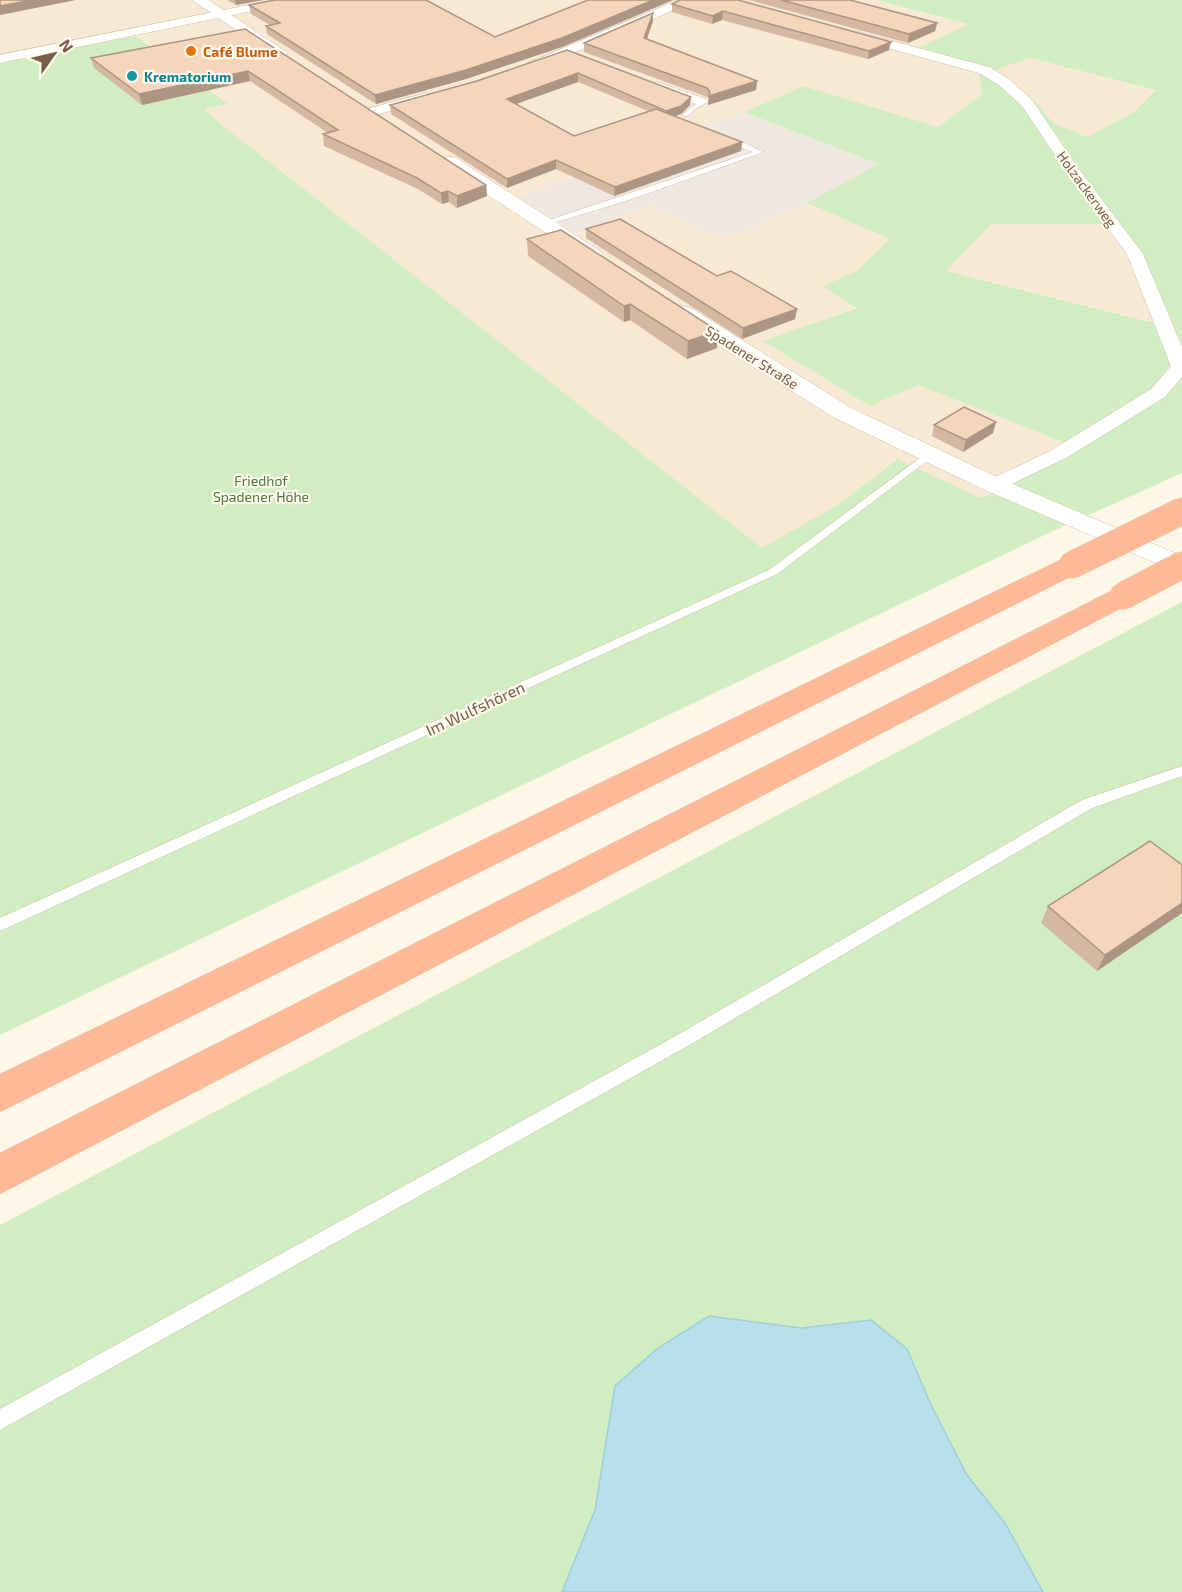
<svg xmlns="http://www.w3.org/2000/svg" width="1182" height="1592" font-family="'Exo 2',sans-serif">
<rect width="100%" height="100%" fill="#fef6e6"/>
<g fill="#f7e9d3">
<polygon points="0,0 876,0 970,24 979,65 982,94 938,127 804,86 744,112 518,199 575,234 650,205 724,239 807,203 890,239 857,271 822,286 858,307 764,341 870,406 918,385 1082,449 981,498 896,459 839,504 762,549 222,125 204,109 228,104 145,41 0,63"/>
<polygon points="1030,58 1156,91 1134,112 1087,137 1053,123 1035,101 994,69"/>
<polygon points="991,224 1105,224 1128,256 1156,323 945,271"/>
</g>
<polygon fill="#eee8e0" points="744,112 880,164 807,203 724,239 650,205 575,234 517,199"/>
<g fill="#d1eec2" fill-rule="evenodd">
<path d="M876,0H1182V473L1051,532L0,1035V63L136,36L228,104L204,109L222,125L762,548L839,504L897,459L981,498L1081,449L918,385L870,406L763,341L857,308L822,286L857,271L890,239L807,203L879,164L744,112L804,86L938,127L982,94L978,65L916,49L969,24ZM1030,58L1155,90V91L1134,112L1087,137L1053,123L1035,101L995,70ZM991,224H1105L1128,256L1155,323L946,271Z"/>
<polygon points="1182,602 1182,1592 1043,1592 1005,1523 967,1475 932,1407 907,1349 871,1320 801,1328 709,1316 658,1348 615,1386 595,1510 562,1592 0,1592 0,1225"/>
</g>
<polygon fill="#b8dfea" stroke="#9dcfdd" stroke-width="1.5" points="709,1316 801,1328 871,1320 907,1349 932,1407 967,1475 1005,1523 1043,1592 562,1592 595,1510 615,1386 658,1348"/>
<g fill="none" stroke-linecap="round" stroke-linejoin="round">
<g stroke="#d1beaa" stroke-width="1">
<g id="lane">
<polygon points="701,100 703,103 687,116 683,116 683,114"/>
<polygon points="729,139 735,139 764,152 629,200 547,225 540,223 753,152 729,143"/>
<polygon points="928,452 933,455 932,457 777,574 0,931 0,918 769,570"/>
<polygon points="1182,766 1182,776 1092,808 686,1047 0,1430 0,1409 674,1037 1082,800"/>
</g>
</g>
<g stroke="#d1beaa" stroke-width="1">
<g id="street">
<polygon points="274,0 297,0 291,3 0,63 0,55"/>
<polygon points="678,0 694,0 615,37 538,66 534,67 528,63"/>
<polygon points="855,31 989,67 1009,79 1032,100 1078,168 1143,254 1182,347 1182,377 1165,397 1066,458 1001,489 994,491 987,489 984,485 987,481 1052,450 1151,389 1171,366 1127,254 1068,174 1022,106 999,85 979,73 851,38 849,35"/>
<polygon points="657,82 706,99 708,102 701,106 652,89 650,86"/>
<polygon points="426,93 433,97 431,100 372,116 365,112 367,109"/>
</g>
</g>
<g stroke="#d7c1aa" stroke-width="1">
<g id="secondary">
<polygon points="192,0 208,0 288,53 280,58 275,56"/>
<polygon points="450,157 456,158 600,251 603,255 600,259 586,259 444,166 441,162 444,158"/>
<polygon points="681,306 689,307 851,408 1003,480 1182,556 1182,574 985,490 835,418 673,317 670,312 673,307"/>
</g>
</g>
<g stroke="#dcd5cf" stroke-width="1">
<g id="highway">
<polygon points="1072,557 1082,559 1086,565 1082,571 0,1112 0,1074 1062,559"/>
<polygon points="1123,587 1133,590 1137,596 1133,602 0,1194 0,1153 1113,590"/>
</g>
</g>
<use href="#lane" fill="#fff" fill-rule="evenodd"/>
<use href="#street" fill="#fff" fill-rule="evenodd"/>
<use href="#secondary" fill="#fff" fill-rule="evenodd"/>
<use href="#highway" fill="#feb997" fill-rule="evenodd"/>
<g stroke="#dcd5cf" stroke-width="28" stroke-linecap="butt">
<g id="highway-bridge">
<polyline points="1072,565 1182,511"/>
<polyline points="1123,596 1182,565"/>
</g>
</g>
<use href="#highway-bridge" stroke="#feb997" stroke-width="27"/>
</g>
<g fill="#d4b8a1" fill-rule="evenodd">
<polygon points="227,0 263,0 236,5"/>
<polygon points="588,0 673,0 562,47 466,79 376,104 267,34 266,26 270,25 251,14 249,5 495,37"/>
<polygon points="680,0 889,50 868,59 722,20 712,24 672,12 672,4"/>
<polygon points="749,0 850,0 937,23 935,31 908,43"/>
<polygon points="653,21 647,39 757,81 756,90 708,105 709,99 707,97 584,52 584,43"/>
<polygon points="245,29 486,185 487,196 457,208 449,202 442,204 418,189 324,146 323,134 328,133 250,81 142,105 94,68 91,58"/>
<path d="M567,50L690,105L681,114L675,116L742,142L741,151L614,196L556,169L507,188L391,114L390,105L477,81ZM578,82L648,111L574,136L516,104Z"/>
<polygon points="586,229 717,276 797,309 795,319 742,339 586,238"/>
<polygon points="527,239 717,348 687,359 630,320 624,322 528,256"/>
<polygon points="996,422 993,433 963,452 932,436 934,425"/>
<polygon points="1182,865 1182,913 1097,971 1041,923 1048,906"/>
</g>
<g fill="#ac9683">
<polygon points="32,0 76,0 0,15 0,6"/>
<polygon points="235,0 263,0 236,5"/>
<polygon points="653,0 673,0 562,47 466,79 376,104 375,95"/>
<polygon points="723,11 722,20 712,24 713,16"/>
<polygon points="653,13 653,21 644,47 644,38"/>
<polygon points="937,23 935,31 908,43 909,34"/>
<polygon points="891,42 889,50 868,59 869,51"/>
<polygon points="248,71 250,81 142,105 139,94"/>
<polygon points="578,73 578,82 507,107 507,99"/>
<polygon points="757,81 756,90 708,105 709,96"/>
<polygon points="691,97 690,105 681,114 666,119 666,111"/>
<polygon points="742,142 741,151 614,196 615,187"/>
<polygon points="556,160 556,169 507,188 507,179"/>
<polygon points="486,185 487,196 457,208 457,196"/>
<polygon points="448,191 449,202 442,204 441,193"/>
<polygon points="630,304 630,320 624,322 624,306"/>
<polygon points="797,309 795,319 742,339 743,328"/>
<polygon points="718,331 717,348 687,359 688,341"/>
<polygon points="996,422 993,433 963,452 966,440"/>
<polygon points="1182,903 1182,913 1097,971 1105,955"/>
</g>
<g fill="#f6d6bb" stroke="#ac9683" stroke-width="1.5">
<polygon points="0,0 32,0 0,6"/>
<polygon points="275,0 426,0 495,37 588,0 653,0 562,38 466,70 375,95 266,26 280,23 249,5"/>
<polygon points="680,0 738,0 891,42 869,51 723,11 713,16 672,4"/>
<polygon points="781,0 850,0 937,23 909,34"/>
<polygon points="653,13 644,38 757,81 709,96 710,92 707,88 584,43"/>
<polygon points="245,29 486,185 457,196 448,191 441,193 417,178 323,134 338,130 248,71 139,94 91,58"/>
<polygon points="567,50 691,97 681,106 666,111 578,73 507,99 574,136 656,109 742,142 615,187 556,160 507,179 390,105 477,81"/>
<polygon points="620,219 717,276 731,271 797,309 743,328 586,229"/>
<polygon points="561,230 718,331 688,341 630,304 624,306 527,239"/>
<polygon points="964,407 996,422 966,440 934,425"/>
<polygon points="1150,841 1182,865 1182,903 1105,955 1048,906"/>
</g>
<circle fill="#e8710a" stroke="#fff9ee" stroke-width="2" cx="191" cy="51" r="6"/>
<circle fill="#0f9aa8" stroke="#fff9ee" stroke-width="2" cx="132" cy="76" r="6"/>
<g text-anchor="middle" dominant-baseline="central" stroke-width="4.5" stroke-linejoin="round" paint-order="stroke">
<g font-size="14" font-weight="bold" fill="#c56008" stroke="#fff9ee" text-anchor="start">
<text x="203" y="51">Café Blume</text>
</g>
<g font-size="14" font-weight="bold" fill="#0d838f" stroke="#fff9ee" text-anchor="start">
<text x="144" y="76">Krematorium</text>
</g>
<g font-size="14" fill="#7a5d48" stroke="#fff9ee">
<text transform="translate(1087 189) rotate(54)">Holzackerweg</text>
<text transform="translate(752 357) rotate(32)">Spadener Straße</text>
</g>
<g font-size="14" fill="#4a7b3c" stroke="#fff9ee">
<text x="261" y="480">Friedhof<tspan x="261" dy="16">Spadener Höhe</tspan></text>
</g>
<g font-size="16" fill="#7a5d48" stroke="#fff9ee">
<text transform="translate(475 708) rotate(-25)">Im Wulfshören</text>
</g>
</g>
<g transform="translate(54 54) rotate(56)" stroke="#fff9ee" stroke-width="4.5" paint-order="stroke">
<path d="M0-4.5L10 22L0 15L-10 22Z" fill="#7a5d48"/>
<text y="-9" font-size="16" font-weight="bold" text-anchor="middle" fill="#7a5d48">N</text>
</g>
</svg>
